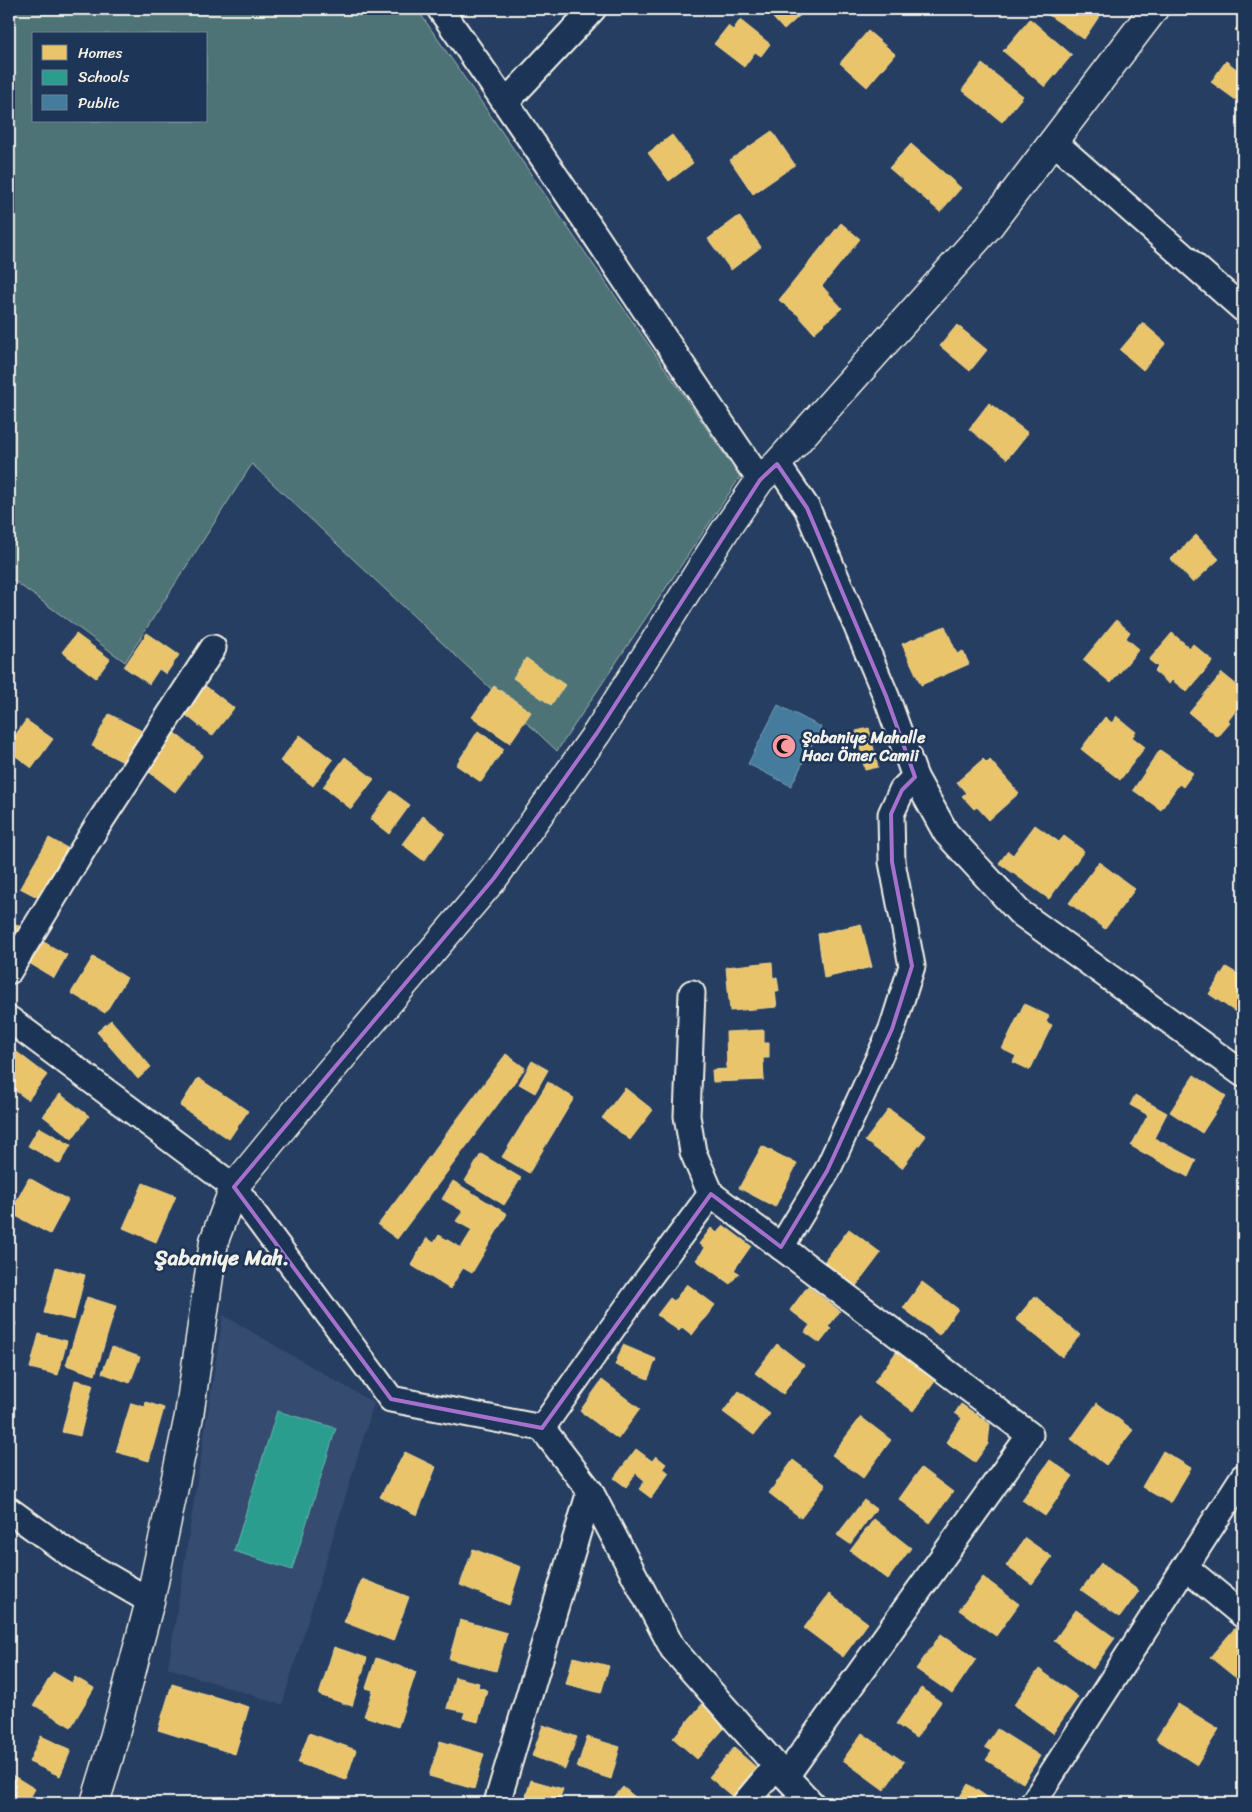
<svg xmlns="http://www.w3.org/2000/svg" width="1252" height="1812" font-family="Sriracha,sans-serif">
<rect width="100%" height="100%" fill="#263e61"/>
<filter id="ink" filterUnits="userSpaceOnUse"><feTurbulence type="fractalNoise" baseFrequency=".02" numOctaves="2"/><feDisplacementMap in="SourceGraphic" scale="10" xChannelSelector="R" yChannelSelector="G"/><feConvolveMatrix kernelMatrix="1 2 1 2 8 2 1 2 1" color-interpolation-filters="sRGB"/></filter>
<g filter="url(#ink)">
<polygon fill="#354c6f" points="223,1315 374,1403 282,1705 168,1668"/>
<path fill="#4d7376" stroke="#a0b2af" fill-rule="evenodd" d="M9,9H417L740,477L557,751L252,464L125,662L9,577ZM34,34H206V121H34Z"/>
<g fill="#e9c46a" stroke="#ecd290">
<polygon points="765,9 807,9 784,30"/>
<polygon points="1046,9 1104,9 1084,39 1044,12"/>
<polygon points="1243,18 1243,35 1235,30"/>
<polygon points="1030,19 1072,55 1045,87 1003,51"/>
<polygon points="740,20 770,44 761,56 755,52 744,67 714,44 728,26 733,30"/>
<polygon points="868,31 895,54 867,87 840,63"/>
<polygon points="1226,61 1243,74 1243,105 1211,82"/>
<polygon points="982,64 1023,96 1002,122 962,90"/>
<polygon points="772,131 795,165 753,194 730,160"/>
<polygon points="672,135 693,163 669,181 648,153"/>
<polygon points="911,144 961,188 940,212 889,168"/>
<polygon points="739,216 761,247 731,270 708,239"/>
<polygon points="841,223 860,239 822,286 842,308 814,333 798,315 779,300"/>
<polygon points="1143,323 1166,343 1143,370 1120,350"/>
<polygon points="957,325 987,350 970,371 940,346"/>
<polygon points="989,403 1028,433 1007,459 969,429"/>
<polygon points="1196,535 1219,559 1193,583 1171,559"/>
<polygon points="1116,620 1130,632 1126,638 1139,649 1111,683 1083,660"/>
<polygon points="945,626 957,654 963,651 969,664 921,685 902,644"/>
<polygon points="147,633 179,655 166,674 159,669 149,684 124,667"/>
<polygon points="1172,633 1190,648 1193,644 1213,661 1187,692 1172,680 1169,684 1154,671 1158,667 1149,660"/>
<polygon points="76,634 110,659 96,678 62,652"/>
<polygon points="526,658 565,685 551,705 513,678"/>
<polygon points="1222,673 1243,690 1243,701 1228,721 1230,723 1218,737 1189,713"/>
<polygon points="203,684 234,708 212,736 182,712"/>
<polygon points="494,686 531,712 510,743 472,717"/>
<polygon points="109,714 148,734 131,766 92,746"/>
<polygon points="1116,716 1136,732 1132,737 1145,747 1120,780 1081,749 1105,717 1112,723"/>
<polygon points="26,720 53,739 32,768 9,751 9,744"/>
<polygon points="168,728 203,755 175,792 140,765"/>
<polygon points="869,728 878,767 865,770 856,731"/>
<polygon points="478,731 504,749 481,782 456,765"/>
<polygon points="300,735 333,760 313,786 280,761"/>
<polygon points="1160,750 1193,773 1183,787 1179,784 1161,810 1133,790"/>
<polygon points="345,757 374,779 351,809 323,787"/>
<polygon points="983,759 987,763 990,760 1019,793 989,820 977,807 974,809 962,796 966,793 957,782"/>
<polygon points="391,791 410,805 389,834 370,819"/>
<polygon points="423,816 445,833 424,861 402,844"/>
<polygon points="1035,825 1059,842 1064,836 1084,851 1049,899 999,863 1008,851 1013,855"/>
<polygon points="49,838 69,849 41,899 20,888"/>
<polygon points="1099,862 1135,889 1105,929 1069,903"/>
<polygon points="9,921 19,926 9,945"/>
<polygon points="861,924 872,967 824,978 818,934"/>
<polygon points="42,941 67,955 54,978 29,963"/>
<polygon points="93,957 127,978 105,1013 71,993"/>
<polygon points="772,962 773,978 777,977 779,991 775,991 777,1007 730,1011 726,967"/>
<polygon points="1226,967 1238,974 1240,971 1243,974 1243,1017 1209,994"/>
<polygon points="1024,1004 1049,1016 1046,1022 1052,1025 1030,1070 1013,1062 1016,1056 1002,1049"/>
<polygon points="111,1020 151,1067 138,1079 97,1032"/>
<polygon points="764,1030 764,1043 769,1043 769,1058 763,1058 764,1080 713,1082 712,1070 727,1069 726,1032"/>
<polygon points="9,1046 47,1075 28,1100 9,1086"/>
<polygon points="506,1054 525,1068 397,1239 378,1225"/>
<polygon points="532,1061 548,1070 535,1093 519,1084"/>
<polygon points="1194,1075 1226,1096 1202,1133 1170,1112"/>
<polygon points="198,1078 248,1111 229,1139 180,1106"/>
<polygon points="548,1082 574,1098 529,1173 502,1157"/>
<polygon points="625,1088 653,1110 630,1140 602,1118"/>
<polygon points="60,1094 89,1116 72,1139 43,1116"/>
<polygon points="1135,1095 1167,1113 1154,1138 1196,1160 1188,1177 1131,1146 1148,1115 1130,1105"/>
<polygon points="889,1109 926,1136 902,1168 865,1141"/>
<polygon points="39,1127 71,1145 60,1164 28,1146"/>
<polygon points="762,1146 797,1164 775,1207 739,1188"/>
<polygon points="481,1154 521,1178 504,1205 465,1181"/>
<polygon points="29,1178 68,1200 50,1234 10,1213"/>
<polygon points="453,1181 507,1214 472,1273 463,1268 450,1289 411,1265 427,1238 434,1243 439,1235 461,1248 472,1230 456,1221 463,1211 442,1199"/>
<polygon points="143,1183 176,1196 156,1242 123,1228"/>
<polygon points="723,1225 751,1246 734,1270 739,1273 730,1284 696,1260 705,1248 699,1244 711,1228 717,1233"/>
<polygon points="849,1229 881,1253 856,1286 824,1262"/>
<polygon points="56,1267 85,1275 74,1320 44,1313"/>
<polygon points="922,1282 958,1309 939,1335 903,1308"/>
<polygon points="687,1284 715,1305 692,1335 682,1327 679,1331 657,1315 670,1298 674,1301"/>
<polygon points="808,1286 840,1311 828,1327 831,1329 820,1343 805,1332 810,1325 790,1310"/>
<polygon points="1035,1296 1080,1335 1062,1357 1016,1319"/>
<polygon points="87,1297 116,1306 95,1375 66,1365"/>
<polygon points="9,1320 16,1323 9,1345"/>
<polygon points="39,1334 67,1341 58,1375 30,1368"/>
<polygon points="777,1344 804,1365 783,1394 755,1373"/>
<polygon points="623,1345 656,1359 648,1379 615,1365"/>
<polygon points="112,1347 140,1357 130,1383 102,1373"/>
<polygon points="897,1351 936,1380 913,1411 874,1382"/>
<polygon points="75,1380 93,1384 80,1436 62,1432"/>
<polygon points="602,1380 640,1409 618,1439 580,1411"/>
<polygon points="739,1391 770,1414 754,1435 723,1412"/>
<polygon points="146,1402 164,1408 149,1461 116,1452 131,1403 145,1407"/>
<polygon points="1097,1403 1133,1430 1106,1465 1071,1439"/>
<polygon points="961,1404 990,1424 988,1444 975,1462 946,1442 962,1418 955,1413"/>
<polygon points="861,1417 891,1440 863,1478 832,1455"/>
<polygon points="636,1449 652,1461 656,1456 666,1464 663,1468 669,1473 651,1498 639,1489 645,1481 636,1473 626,1487 614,1478"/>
<polygon points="1163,1451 1191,1468 1170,1503 1142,1487"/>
<polygon points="405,1452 436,1467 417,1515 380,1497"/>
<polygon points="793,1460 826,1485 801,1518 769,1493"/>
<polygon points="1050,1460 1073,1476 1045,1516 1022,1500"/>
<polygon points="921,1468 953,1492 930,1523 899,1499"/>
<polygon points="864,1500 876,1509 850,1544 837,1535"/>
<polygon points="874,1519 911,1548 888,1579 850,1551"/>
<polygon points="1025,1538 1052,1557 1032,1584 1006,1566"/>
<polygon points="473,1549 521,1567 509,1605 460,1585"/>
<polygon points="1101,1563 1139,1591 1120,1617 1081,1590"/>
<polygon points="983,1577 1019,1604 996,1636 959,1610"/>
<polygon points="362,1579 409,1597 393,1641 344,1622"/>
<polygon points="829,1594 868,1623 843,1657 804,1628"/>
<polygon points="1076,1610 1115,1638 1093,1669 1054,1641"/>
<polygon points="460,1620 507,1633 496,1671 449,1659"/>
<polygon points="1235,1628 1243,1635 1243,1670 1236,1678 1210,1657"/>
<polygon points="941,1634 976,1659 952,1694 916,1669"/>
<polygon points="334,1647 367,1658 352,1706 319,1695"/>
<polygon points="573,1657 609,1666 601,1693 566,1684"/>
<polygon points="376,1658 416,1672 398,1727 364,1716 373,1690 366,1688"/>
<polygon points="1039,1669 1078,1697 1053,1733 1014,1705"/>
<polygon points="53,1672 72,1683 75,1677 94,1688 71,1727 34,1705"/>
<polygon points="455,1677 479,1683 478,1687 487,1690 478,1722 463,1718 465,1712 447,1708"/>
<polygon points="172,1684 249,1707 235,1754 158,1730"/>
<polygon points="921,1688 941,1702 916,1738 896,1724"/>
<polygon points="704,1702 729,1723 697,1759 673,1738"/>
<polygon points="1178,1704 1219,1729 1197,1765 1156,1739"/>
<polygon points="543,1725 577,1737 565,1769 532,1756"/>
<polygon points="997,1729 1040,1756 1023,1783 986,1760 992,1751 985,1747"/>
<polygon points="309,1733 356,1750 346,1780 298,1763"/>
<polygon points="862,1733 904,1762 884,1790 843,1760"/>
<polygon points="41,1736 71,1750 60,1776 29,1762"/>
<polygon points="587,1737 620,1747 611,1779 577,1768"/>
<polygon points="440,1741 484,1754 474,1789 429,1776"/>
<polygon points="734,1748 758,1769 734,1798 709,1777"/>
<polygon points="9,1773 35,1789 27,1803 9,1803"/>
<polygon points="531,1780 563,1789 558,1803 524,1803"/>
<polygon points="968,1784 996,1803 956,1803"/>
<polygon points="623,1787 642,1803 609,1803"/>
<polygon points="767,1791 780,1803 757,1803"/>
</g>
<polygon fill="#2a9d8f" stroke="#67b6aa" points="277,1411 336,1428 292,1570 234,1551"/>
<polygon fill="#457b9d" stroke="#7a9eb4" points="778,705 821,727 791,786 748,764"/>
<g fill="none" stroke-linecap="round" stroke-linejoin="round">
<g stroke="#f4f1e8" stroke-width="29">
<g id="street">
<path d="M440,9C550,163 652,323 760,480"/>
<polyline points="506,102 593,9"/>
<polyline points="1053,141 1243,309"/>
<polyline points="777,464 807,508 886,696 915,777 946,833 1019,912 1243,1074"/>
<polyline points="9,971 96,828 213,648"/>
<polyline points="692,993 687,1116 693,1152 711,1194 1030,1435 786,1776"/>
<polyline points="9,1019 234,1187 391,1399 542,1428 590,1491 673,1649 776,1766 811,1803"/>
<polyline points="781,1247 827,1171 892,1029 912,966 892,862 891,814 902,790 915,777"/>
<polyline points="542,1428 638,1292 711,1194"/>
<polyline points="9,1510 71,1555 150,1601"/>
<polyline points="1186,1568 1243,1615"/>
<polyline points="497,1803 590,1491"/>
<polyline points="745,1803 776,1766"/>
<polyline points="1033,1803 1243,1477"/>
</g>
</g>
<g stroke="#f4f1e8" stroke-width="31">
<polyline id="secondary" points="95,1803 109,1757 150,1601 189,1416 214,1241 234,1187 298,1109 494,878 597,733 724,532 760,480 777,464 989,226 1154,9"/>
</g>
<use href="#street" stroke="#1d3557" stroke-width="25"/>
<use href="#secondary" stroke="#1d3557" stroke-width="28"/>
</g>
</g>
<path fill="none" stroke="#a571cd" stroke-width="4" stroke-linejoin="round" d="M777,464L807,508L886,696L915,777L902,790L891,814L892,862L912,966L892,1029L827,1171L781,1247L711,1194L542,1428L391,1399L234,1187L494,878L597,733L760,480Z"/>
<defs>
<g id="mosque-disc" transform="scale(1.25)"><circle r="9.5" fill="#ff9aa2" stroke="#1d3557"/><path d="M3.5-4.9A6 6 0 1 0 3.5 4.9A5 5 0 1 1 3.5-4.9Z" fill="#111"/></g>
</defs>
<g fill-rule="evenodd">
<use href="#mosque-disc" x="784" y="746"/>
</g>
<g text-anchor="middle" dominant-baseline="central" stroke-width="5" stroke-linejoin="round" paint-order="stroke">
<g font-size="16" font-weight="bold" fill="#f4f1e8" stroke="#1d3557" text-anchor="start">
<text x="802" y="737">Şabaniye Mahalle<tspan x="802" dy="18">Hacı Ömer Camii</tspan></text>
</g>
<g font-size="21" font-weight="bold" fill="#f4f1e8" stroke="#1d3557">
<text x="222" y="1258">Şabaniye Mah.</text>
</g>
</g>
<rect width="1252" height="1812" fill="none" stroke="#1d3557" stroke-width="30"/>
<rect x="15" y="15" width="1222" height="1782" fill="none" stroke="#f4f1e8" stroke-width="2" filter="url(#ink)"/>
<rect x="32" y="32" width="175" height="90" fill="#1d3557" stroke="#738091"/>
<rect x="42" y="45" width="25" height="15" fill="#e9c46a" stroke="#738091"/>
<text x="78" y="58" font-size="15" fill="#f4f1e8">Homes</text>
<rect x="42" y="70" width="25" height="15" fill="#2a9d8f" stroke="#738091"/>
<text x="78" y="82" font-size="15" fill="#f4f1e8">Schools</text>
<rect x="42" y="95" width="25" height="15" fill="#457b9d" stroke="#738091"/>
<text x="78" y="108" font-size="15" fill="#f4f1e8">Public</text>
</svg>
